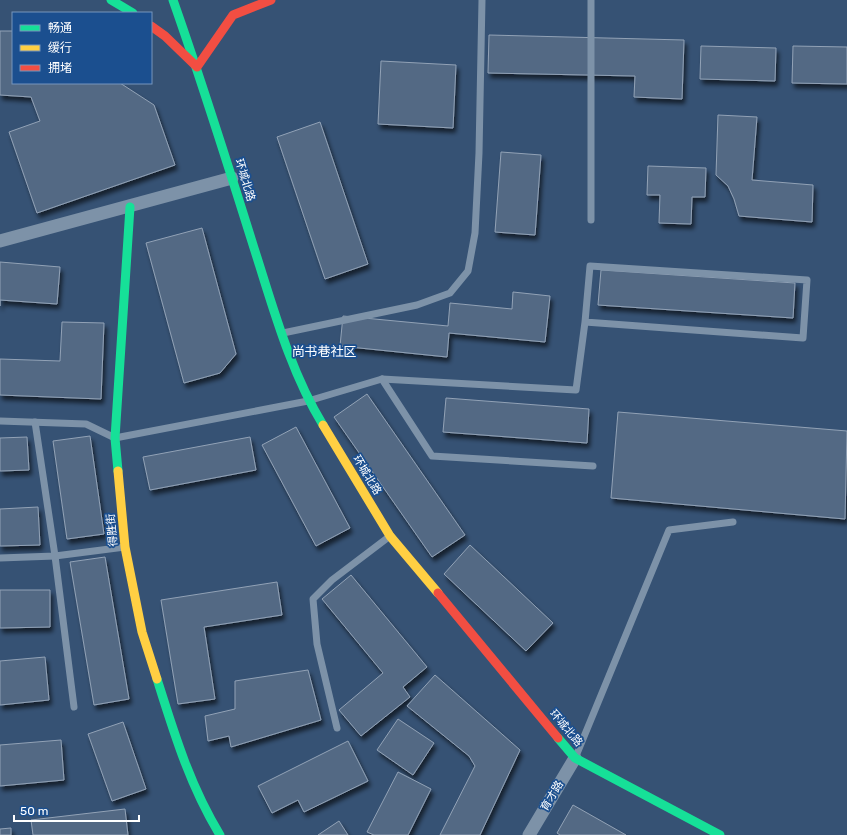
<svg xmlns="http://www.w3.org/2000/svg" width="847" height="835" font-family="Rubik,'Noto Sans SC',sans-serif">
<defs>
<filter id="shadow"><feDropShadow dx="2.5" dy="4.5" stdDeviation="2" flood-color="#0009"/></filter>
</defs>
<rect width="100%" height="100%" fill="#365274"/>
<g fill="#526984" stroke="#92a2b6" filter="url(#shadow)">
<polygon points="0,31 13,31 13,83 120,83 154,105 175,165 37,213 9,132 40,121 31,97 0,95"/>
<polygon points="489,35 684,40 682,99 634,97 635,76 488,73"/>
<polygon points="701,46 776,48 775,81 700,79"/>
<polygon points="793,46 847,47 847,84 792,83"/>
<polygon points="381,61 456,65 453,128 378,124"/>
<polygon points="718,115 757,117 752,180 813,185 812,222 739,216 734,199 728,186 716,175"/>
<polygon points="320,122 368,264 325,279 277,137"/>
<polygon points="501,152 541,155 535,235 495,232"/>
<polygon points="648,166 706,168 705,197 692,197 691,224 659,223 660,195 647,195"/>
<polygon points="202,228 236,354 220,373 184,383 146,243"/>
<polygon points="0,262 60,267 57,304 0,300 0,306"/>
<polygon points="601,270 795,283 793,318 598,305"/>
<polygon points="513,292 550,296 545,342 449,333 447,357 340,346 343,316 448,326 450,303 512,309"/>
<polygon points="62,322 104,323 101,399 0,395 0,359 60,361"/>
<polygon points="367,394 465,535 432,557 334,417"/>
<polygon points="446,398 589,409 587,443 443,432"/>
<polygon points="618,412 847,431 845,519 611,498"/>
<polygon points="296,427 350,528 316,546 262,445"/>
<polygon points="90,436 104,534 67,539 53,441"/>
<polygon points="27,437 29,470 0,471 0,438"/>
<polygon points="250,437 256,470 150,490 143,457"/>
<polygon points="38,507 40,545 0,546 0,509"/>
<polygon points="470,545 553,623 526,651 444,574"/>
<polygon points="105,557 129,699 94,705 70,562"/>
<polygon points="351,575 427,667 403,687 410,697 361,736 339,710 383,673 322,599"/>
<polygon points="277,582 282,615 204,627 215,699 178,704 161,600"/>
<polygon points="0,590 50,590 50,627 0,628"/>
<polygon points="45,657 49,700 0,705 0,661"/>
<polygon points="308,670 321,720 231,747 229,736 208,741 205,716 235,709 235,681"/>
<polygon points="435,675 520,750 480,835 440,835 475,766 469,756 407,706"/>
<polygon points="398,719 434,743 413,775 377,750"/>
<polygon points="123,722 146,789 112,801 88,734"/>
<polygon points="61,740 64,780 0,786 0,745"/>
<polygon points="348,741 368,781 304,812 298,800 272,813 258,786"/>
<polygon points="398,772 431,789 408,835 374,835 367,832"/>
<polygon points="573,805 626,835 560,835 557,833"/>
<polygon points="125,809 128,835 33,835 31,820"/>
<polygon points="339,821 348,835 318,835"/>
<polygon points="11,828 11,835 0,835 0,829"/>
</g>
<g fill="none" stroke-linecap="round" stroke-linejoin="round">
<g stroke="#7d92a8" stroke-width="7">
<polyline points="591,0 591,220"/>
<polyline points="283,333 417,305 450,293 468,271 475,233 479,153 482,0"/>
<polyline points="382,379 432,456 593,466"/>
<polyline points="0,421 86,424 115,438 308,401 382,379 576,390 585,322 803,338 807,280 590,266 585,322"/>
<polyline points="35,422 55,556 74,707"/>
<polyline points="0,558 55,556 125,547"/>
<polyline points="337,728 317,644 313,599 332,580 390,536"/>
<polyline points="576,756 669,530 733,522"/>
</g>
<g stroke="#7d92a8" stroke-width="13">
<polyline points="0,241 232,178"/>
<polyline points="529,835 575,758"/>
</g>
<g stroke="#16e098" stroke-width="9">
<polyline points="111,0 133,13"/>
<path d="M173,0C202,82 228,165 254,248C273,307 290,371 323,425"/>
<polyline points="118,471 115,438 130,207"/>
<path d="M157,679C174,733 190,786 220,835"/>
<polyline points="558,738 575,758 720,835"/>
</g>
<g stroke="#ffcf43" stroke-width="9">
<polyline points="323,425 390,536 438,593"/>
<polyline points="118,471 125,547 142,632 157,679"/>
</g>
<g stroke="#f24e42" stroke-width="9">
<polyline points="151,26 165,36 197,67 233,15 271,0"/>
<polyline points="438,593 558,738"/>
</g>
</g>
<g text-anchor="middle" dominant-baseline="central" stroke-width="3.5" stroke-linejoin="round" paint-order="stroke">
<g font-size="11" fill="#fff" stroke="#1b4f8f">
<text transform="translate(245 180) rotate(73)">环城北路</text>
<text transform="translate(367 475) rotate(59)">环城北路</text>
<text transform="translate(112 530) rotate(-95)">得胜街</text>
<text transform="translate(566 728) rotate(50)">环城北路</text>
<text transform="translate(552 796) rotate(-59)">育才路</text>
</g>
<g font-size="13" fill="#fff" stroke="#1b4f8f">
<text x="324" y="351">尚书巷社区</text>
</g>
</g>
<rect x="12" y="12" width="140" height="72" fill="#1b4f8f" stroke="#7695bc"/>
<rect x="20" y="25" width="20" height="6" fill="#16e098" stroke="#7695bc"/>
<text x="48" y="32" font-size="12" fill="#ffffff">畅通</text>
<rect x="20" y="45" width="20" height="6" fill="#ffcf43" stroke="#7695bc"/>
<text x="48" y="52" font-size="12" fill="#ffffff">缓行</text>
<rect x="20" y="65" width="20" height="6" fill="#f24e42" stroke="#7695bc"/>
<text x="48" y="72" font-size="12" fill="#ffffff">拥堵</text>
<path d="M14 815v6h125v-6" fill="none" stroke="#ffffff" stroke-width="2"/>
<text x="20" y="815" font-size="12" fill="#ffffff" stroke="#1b4f8f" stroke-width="3" paint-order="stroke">50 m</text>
</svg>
